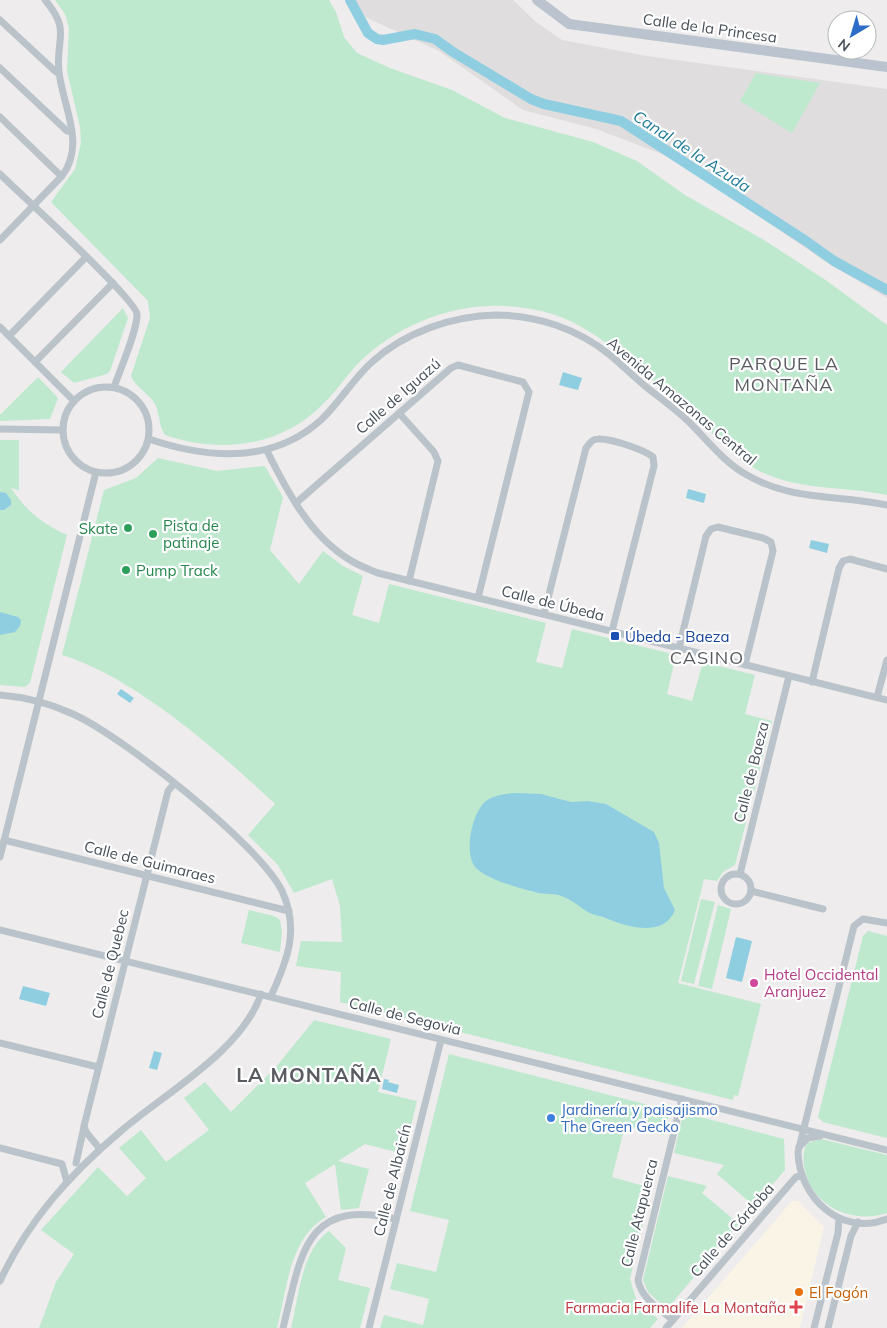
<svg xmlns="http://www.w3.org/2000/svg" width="887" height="1328" font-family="Mulish,sans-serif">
<rect width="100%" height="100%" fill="#eeecec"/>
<polygon fill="#f9f4e5" points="792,1201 798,1201 824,1227 800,1328 682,1328"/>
<polygon fill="#dfdddd" points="354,0 513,0 536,22 562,40 647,56 887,89 887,298 826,262 675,159 596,129 523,110 439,51 363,16"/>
<g fill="#bee9cf">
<path d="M55,0H329L336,12L344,37L357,53L390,68L452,90L505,118L593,142L637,161L685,195L764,240L827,281L887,325V495C841,485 796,492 754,468C728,454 713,432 692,413C678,399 662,389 647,376C600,337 570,309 505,306C454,304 406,322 367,355C350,369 339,389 323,404C281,447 220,454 165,435C159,428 160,413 155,404C149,393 135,387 131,376L150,318L148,301L51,202L75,169L81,143L80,127L67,71L69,28L65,14Z"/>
<polygon points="756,73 820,83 792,133 740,101"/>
<polygon points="123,308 128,318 110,371 107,374 74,383 61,372"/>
<polygon points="38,377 58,398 50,419 0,421 0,415"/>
<path d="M0,440H19V490L11,488C25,510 44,525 67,535L30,683L25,687L0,685Z"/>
<path d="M158,458L217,471L264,466L266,468L283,497L270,550L299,584L323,551L343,566L363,576L352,615L379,623L389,584L546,623L536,662L562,668L572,629L676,655L667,694L692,701L703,662L755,675L745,714L772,721L735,865L723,872L717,881L704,879L678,983L761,1004L738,1096L734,1095L733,1100L340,1002L341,972L296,966L301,941L342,942L340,906L332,879L294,893L278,865L248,835L275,804C221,753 133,676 62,655L104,490L136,478Z"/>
<polygon points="701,899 715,902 694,984 681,981"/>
<polygon points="718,905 731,909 712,989 698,986"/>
<polygon points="249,910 274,916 280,920 282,932 280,952 241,943"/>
<polygon points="868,931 887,936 887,1138 823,1122 818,1117 863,936"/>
<path d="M314,1020L391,1039L378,1092L417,1101L404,1154L365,1144L338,1161L369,1169L359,1208L341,1210L335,1164L305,1183L326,1217C289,1238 287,1290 277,1328H39L56,1282L74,1254L41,1230L98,1167L127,1196L146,1178L119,1148L141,1130L166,1162L209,1130L184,1098L205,1082L231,1112L276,1067Z"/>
<polygon points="449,1054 668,1110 669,1115 664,1135 625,1126 612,1177 651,1188 630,1279 636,1299 658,1319 650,1328 380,1328 384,1315 423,1325 429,1299 390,1289 397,1263 436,1272 449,1220 410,1211"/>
<polygon points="689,1114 784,1139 785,1170 754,1206 717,1174 724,1165 674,1153 682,1118"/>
<path d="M821,1139L887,1155V1213C851,1225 809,1205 804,1165C803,1157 803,1149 808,1143Z"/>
<polygon points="668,1176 707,1186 702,1193 739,1224 667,1309 648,1292 643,1280"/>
<path d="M329,1231L346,1248L338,1280L370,1288L360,1328H291C299,1296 301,1251 329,1231Z"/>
</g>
<g fill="#8fcee1">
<polygon points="563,372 582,378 578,390 559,385"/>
<polygon points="688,489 706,494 704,503 686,498"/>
<polygon points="0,492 6,493 11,500 11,505 4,510 0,510"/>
<polygon points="811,540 829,544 827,553 809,548"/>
<polygon points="0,612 18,617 21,620 20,626 15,632 0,635"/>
<polygon points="121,689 134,698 130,703 117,694"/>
<path d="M515,793L541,794L571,802L588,801L606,804L654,832L659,843L664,888L675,910C664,938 628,927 608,919C603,916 596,916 590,913C580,908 572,899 561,896C555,893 546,895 539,893C522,889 488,880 476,868C463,854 472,812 486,801C494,795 504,794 515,793Z"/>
<polygon points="736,937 752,941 742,982 726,978"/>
<polygon points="23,986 50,993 46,1006 19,999"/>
<polygon points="154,1051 162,1053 157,1070 149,1068"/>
<polygon points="384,1079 389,1080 388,1082 399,1085 397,1093 382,1089"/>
</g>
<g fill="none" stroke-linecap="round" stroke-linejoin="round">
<polyline stroke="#8fcee1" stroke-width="10" points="350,0 368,33 377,39 383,40 415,34 435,39 453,52 531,99 544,104 621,121 806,241 834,261 887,290"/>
<g stroke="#bbc3ca" stroke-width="7">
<polyline points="0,20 56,72"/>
<polyline points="0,68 67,131"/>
<polyline points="0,117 58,173"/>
<path d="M0,174C19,193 135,298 137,314C138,329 120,370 114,387"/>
<path d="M0,240L62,176C86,144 63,107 59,72C55,38 72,32 45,0"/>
<polyline points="0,327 74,401"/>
<polyline points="9,336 86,257"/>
<polyline points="35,362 113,283"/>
<circle cx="106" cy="430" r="43"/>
<polyline points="399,413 434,452 438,461 409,581"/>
<polyline points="0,429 62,430"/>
<path d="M149,439C208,459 272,464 321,420C340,402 353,379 372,362C405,332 452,316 496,315C537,315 578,329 610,355C622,365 633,376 645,386C660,398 677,410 691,424C709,442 725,463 747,475C794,502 837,494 887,505"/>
<path d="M267,451C287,491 310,536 350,560C359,566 369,569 378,573L887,700"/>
<polyline points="296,503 451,368 458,365 523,382 529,392 478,598"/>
<path d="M544,614L586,448C590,443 592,439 598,439C610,438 645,450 653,457L654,466L612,631"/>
<polyline points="679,648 706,536 711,529 718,527 763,538 771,542 773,551 745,665"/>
<polyline points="812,682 839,568 843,561 850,559 887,569"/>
<path d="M0,695C26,697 49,703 73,714C122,736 260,845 282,891C300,930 287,961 271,996"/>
<polyline points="877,697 887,660"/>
<polyline points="4,840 289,911"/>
<polyline points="0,857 96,472"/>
<circle cx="736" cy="889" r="15"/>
<polyline points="740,874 789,676"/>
<polyline points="751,891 823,909"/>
<path d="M887,923L863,919L854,926L798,1152C799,1197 840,1237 887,1219"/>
<polyline points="0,930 887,1150"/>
<polyline points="0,1043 98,1067"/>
<polyline points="799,1147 808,1138 820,1136"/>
<polyline points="0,1148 62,1164 67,1182"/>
<polyline points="100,1149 86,1132 84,1126 168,791 174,784"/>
<polyline points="76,1163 84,1127"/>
<path d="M0,1281C28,1221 70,1174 121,1131C165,1093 242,1051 261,994"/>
<path d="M673,1320C659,1309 641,1298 638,1280L682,1099"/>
<path d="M283,1328C301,1257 303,1197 396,1219"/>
<polyline points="369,1328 441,1040"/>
<polyline points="666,1328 789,1185 796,1177 801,1176"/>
<polyline points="814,1328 838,1233 839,1218"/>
<polyline points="828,1328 851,1236 858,1222"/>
</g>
<polyline stroke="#bbc4ce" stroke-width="10" points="537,0 569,24 887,67"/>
</g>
<g fill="#2e9e5b" stroke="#fff" stroke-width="2">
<circle cx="128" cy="528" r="5"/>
<circle cx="153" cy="534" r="5"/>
<circle cx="126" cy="570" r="5"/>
</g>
<rect fill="#1a4fb4" stroke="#fff" stroke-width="2" x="610" y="631" width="10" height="10" rx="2.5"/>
<circle fill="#d1479c" stroke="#fff" stroke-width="2" cx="754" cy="983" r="5"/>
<circle fill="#3f7fe0" stroke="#fff" stroke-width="2" cx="551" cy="1118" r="5"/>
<circle fill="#e8710a" stroke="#fff" stroke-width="2" cx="799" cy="1292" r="5"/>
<path fill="#e0444e" stroke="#fff" stroke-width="2" d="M793.5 1299.5h5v5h5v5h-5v5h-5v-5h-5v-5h5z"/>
<g text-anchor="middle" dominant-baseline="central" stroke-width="4.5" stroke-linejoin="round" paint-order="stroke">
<g font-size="15" fill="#464f57" stroke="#fff">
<text transform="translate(710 28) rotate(8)">Calle de la Princesa</text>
<text transform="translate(398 396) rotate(-41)">Calle de Iguazú</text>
<text transform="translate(682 401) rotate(40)">Avenida Amazonas Central</text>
<text transform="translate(553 603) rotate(14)">Calle de Úbeda</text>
<text transform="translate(751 772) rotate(-76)">Calle de Baeza</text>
<text transform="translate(150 862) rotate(14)">Calle de Guimaraes</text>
<text transform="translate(110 964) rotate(-76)">Calle de Quebec</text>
<text transform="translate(405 1016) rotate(14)">Calle de Segovia</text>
<text transform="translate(392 1180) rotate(-76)">Calle de Albaicín</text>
<text transform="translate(639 1213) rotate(-76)">Calle Atapuerca</text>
<text transform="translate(732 1230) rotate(-49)">Calle de Córdoba</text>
</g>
<g font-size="15" fill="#27864d" stroke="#fff" text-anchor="start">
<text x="163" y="525">Pista de<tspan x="163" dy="17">patinaje</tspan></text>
<text x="118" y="528" text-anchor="end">Skate</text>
<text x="136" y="570">Pump Track</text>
</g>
<g font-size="15" fill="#164399" stroke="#fff" text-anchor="start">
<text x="625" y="636">Úbeda - Baeza</text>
</g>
<g font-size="15" fill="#b23c85" stroke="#fff" text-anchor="start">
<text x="764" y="974">Hotel Occidental<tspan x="764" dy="17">Aranjuez</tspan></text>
</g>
<g font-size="15" fill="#366cbe" stroke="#fff" text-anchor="start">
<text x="561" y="1109">Jardinería y paisajismo<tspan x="561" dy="17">The Green Gecko</tspan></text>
</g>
<g font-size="15" fill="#c56008" stroke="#fff" text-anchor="start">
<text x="809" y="1292">El Fogón</text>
</g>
<g font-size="15" fill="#be3a42" stroke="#fff" text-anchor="end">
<text x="786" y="1307">Farmacia Farmalife La Montaña</text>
</g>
<g font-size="16" font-style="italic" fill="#1b7995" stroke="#fff">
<text transform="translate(692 151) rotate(33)">Canal de la Azuda</text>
</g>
<g font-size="18" letter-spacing="1" fill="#595c60" stroke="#fff">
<text x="784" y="363">PARQUE LA<tspan x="784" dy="21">MONTAÑA</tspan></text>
<text x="707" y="657">CASINO</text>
</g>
<g font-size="20" font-weight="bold" letter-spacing="1" fill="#595c60" stroke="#fff">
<text x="309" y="1074">LA MONTAÑA</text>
</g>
</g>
<g transform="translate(852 35) rotate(218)"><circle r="24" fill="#ffffff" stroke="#b5b9bc"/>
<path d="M0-4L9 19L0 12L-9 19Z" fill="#2b6dc9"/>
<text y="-8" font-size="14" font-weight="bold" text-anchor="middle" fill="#464f57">N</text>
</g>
</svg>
